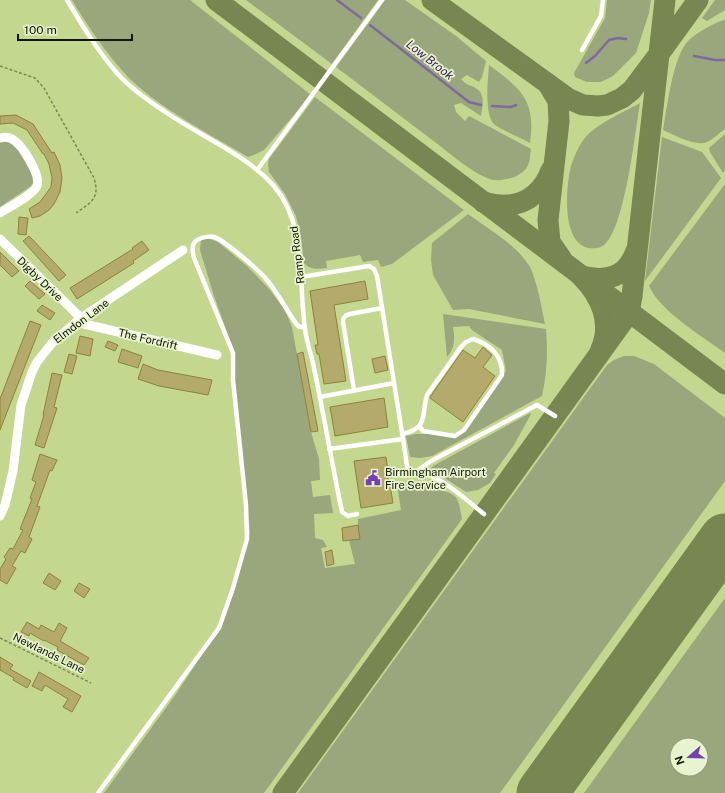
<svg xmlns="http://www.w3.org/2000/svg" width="725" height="793" font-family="'Public Sans',sans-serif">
<rect width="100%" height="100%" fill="#c3d78e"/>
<g fill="#9aa67c" fill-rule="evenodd">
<path d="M72,0H190L311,95L264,150L254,155L248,157C211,135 161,109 130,79C107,55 89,28 72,0Z"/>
<polygon points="246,0 378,0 332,64"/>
<path d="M385,0H405L456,36L486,61L482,77L479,82L467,75L461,79C468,87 471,84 477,89C486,95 482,108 481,116L461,103L454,105L456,112L465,121L469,116L531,149C530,155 530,162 527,167C521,177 505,181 494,180C476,177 446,150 431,139C399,115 368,91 336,67Z"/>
<polygon points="607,0 651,0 649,13 636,53 613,76 601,82 587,82 575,77 574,73 605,18"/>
<polygon points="715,0 725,0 725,10 707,21 702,18"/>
<path d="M723,20H725V129C719,133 714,139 707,142C696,147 674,135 663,130C667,108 673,55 689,40C698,32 712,24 723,20Z"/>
<path d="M489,65C521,89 536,100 530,143C521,138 501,130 494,124C484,114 488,79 489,65Z"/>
<path d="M315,97L464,210L392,264L381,267L378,260L363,262L360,255L326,261L327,268C318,269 310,270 304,263L301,237L296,216L285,194L269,172L268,165L269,159Z"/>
<path d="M640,103C635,133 625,224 606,243C602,248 595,249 589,248C561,243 566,186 571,166C574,157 578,147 584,139C596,124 622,113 640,103Z"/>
<polygon points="725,134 725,170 723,173 710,152 709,148"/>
<polygon points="662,137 702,152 721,178 645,281"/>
<polygon points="1,142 10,142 17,148 33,176 34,181 31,186 0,207 0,143"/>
<path d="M725,184V353C702,336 661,312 649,286Z"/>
<path d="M468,214C487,228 515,244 528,264C536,275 542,309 545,324L469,309L453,310L433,275L431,260L432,243Z"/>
<polygon points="207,238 218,242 247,266 270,290 285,310 292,327 311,432 319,459 320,480 311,481 313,497 330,495 333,513 314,514 315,538 323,540 327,547 321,548 325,568 355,564 349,540 358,525 358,519 401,510 397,485 418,483 450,493 456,497 459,504 462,519 264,793 104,793 176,694 222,624 250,533 235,398 234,352 213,293 200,250 201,240"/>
<path d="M443,314L546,329C548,352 547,374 542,396L432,456L420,458L410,457L406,436L416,434H430L452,437L464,431L506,371L502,350L472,330L469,326L453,327C455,339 455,348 447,357Z"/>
<polygon points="624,356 634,356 654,364 725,418 725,481 500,793 298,793 607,365 614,360"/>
<polygon points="530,413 531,414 514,445 494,473 496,474 490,483 478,490 466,492 431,469 433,466"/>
<path d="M725,598V793H584ZM677,745H701V769H677Z"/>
</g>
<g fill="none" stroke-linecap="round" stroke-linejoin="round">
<g stroke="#7e6a9f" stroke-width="2.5">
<polyline points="337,0 361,18"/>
<polyline points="370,25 469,102 481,105"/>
<polyline points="694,56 715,60 725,60"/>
<polyline points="586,63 595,56 609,40 618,38 626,39"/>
<polyline points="492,106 511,107 516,105"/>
</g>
<g stroke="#788752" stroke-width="21">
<polyline points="216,0 725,384"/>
<polyline points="432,0 569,99 583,105 598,106 607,105 622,98 632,90 659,54 665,0"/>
<polyline points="548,84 558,101 559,121 548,220 550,242 561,258"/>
<path d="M483,202C491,204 499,206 508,205C528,204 545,189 551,170"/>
<path d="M601,349C613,322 600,295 581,276C607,282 626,278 636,251"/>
<polyline points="283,793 626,317 630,307 632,296 659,54 698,0"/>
</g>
<polyline stroke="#788752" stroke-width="51" points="542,793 725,539"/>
</g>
<g fill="#b3aa6b" stroke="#8e8337">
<polygon points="16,115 33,124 52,153 54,152 60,165 62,178 60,192 54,204 49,210 40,216 32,218 29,209 40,202 51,187 52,178 49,164 44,154 43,154 27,130 13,123 0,124 0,116"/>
<polygon points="19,217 28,218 26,235 18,234"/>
<polygon points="29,236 66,275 59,281 23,241"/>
<polygon points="142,241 149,250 133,261 134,263 77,299 70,288 133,249 132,248"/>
<polygon points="0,252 19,271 12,277 0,265"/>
<polygon points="30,281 45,294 39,299 25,286"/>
<polygon points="365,281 368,299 334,305 346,381 324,384 319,354 317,354 315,345 318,345 310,291"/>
<polygon points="42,305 55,313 50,320 37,311"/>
<polygon points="30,321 41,325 0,430 0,399"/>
<polygon points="80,336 93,339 90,356 76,353"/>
<polygon points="108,341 118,345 115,351 105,347"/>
<polygon points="483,347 492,355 483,367 495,376 463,422 430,398 430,397 463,350 475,358"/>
<polygon points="122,349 142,356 138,368 118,362"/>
<polygon points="303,352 318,431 311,432 297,354"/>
<polygon points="69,354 77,356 72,374 64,372"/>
<polygon points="385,356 388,370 375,373 372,359"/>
<polygon points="143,364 158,370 212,380 208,395 159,386 138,379"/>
<polygon points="52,373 62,375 54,407 57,408 44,448 35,445 44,415 43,415"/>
<polygon points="384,398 388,427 335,436 330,407"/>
<polygon points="40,454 57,460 52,471 50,470 37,506 40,507 29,537 32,539 25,553 21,551 12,566 16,568 7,584 0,580 0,569 6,559 4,557 10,548 13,549 23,530 20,529 32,499 30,498 36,482 32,480"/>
<polygon points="386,457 388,471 385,475 386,478 389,479 393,503 361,508 354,461"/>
<polygon points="358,525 360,539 343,541 342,528"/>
<polygon points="332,550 334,564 327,566 325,552"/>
<polygon points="49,573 61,581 55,590 43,583"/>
<polygon points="79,583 90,589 84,598 74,591"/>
<polygon points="27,622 39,629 41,625 54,632 59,623 67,628 60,641 89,658 84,665 57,650 58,647 44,640 44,641 30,633 29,636 21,632"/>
<polygon points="0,657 13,665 10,669 31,681 27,688 13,680 14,678 0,670"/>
<polygon points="39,672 81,696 72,712 63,707 68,699 45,685 42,691 32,686"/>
</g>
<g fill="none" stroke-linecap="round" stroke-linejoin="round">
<g stroke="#7b8954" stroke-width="1.5" stroke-dasharray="3 2" stroke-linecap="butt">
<path d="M0,66L35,78L44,88L94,178C100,198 92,202 76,213"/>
<polyline points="0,638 91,683"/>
</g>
<g stroke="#fff" stroke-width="4.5">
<path d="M67,0C82,25 97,50 116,72C129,87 147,100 164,111C198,135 247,155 274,186C309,228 297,285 306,335C308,346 312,357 314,368C324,416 332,464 342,512L348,516L357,514"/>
<polyline points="582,50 601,16 603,0"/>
<polyline points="257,170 382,0"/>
<polyline points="301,277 369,266 374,269 377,276 403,439 329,449"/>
<path d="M354,390L343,322C343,317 345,315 350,314L382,308"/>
<polyline points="320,397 394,383"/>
<path d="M402,434C429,428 421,416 427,395L461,347L466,342L473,339C490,344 503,356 502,375L464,430L455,436L423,431L419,426"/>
<polyline points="403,439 408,473"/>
<polyline points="416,472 431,461 537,405 555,416"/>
<path d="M389,475C397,474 408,471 417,472C439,474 466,500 484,514"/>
<path d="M98,793L219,628L233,588L247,539L246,505L233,380V353L194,258C192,251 191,242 199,239C203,237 210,236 214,237C224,240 260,271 267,280C279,294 287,312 298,326L305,328"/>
</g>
<g stroke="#fff" stroke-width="9">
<path d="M0,138C4,137 8,137 12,139C22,144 41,175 37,186C33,195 9,207 0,213"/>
<polyline points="0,239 81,318 84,324 217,355"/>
<polyline points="0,516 5,505 13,471 21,405 32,372 37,362 53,342 81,318 183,250"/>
</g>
</g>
<defs>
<g id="civic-bare" transform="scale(1.2)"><path d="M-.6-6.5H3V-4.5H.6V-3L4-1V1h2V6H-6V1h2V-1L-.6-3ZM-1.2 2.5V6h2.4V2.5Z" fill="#743eb5" stroke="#e8f3cf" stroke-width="2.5" paint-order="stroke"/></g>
</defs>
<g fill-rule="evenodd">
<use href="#civic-bare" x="373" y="478"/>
</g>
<g text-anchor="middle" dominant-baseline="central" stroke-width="3.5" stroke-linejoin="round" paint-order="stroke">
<g font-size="11" fill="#121800" stroke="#e8f3cf">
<text transform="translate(297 255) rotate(-97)">Ramp Road</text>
<text transform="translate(40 279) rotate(44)">Digby Drive</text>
<text transform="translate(81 321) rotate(-37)">Elmdon Lane</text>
<text transform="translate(148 339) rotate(13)">The Fordrift</text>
<text transform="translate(49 653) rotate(26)">Newlands Lane</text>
</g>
<g font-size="11" fill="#121800" stroke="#e8f3cf" text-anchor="start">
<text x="385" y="472">Birmingham Airport<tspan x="385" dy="13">Fire Service</tspan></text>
</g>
<g font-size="12" font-style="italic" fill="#391a5d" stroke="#e8f3cf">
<text transform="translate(430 60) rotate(38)">Low Brook</text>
</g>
</g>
<g transform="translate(689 757) rotate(250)"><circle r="19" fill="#e8f3cf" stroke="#929b7c"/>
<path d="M0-3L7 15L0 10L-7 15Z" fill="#743eb5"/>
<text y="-6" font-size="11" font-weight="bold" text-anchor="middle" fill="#121800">N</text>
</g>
<path d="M18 34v6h114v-6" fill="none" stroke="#121800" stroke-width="2"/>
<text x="24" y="34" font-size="12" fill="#121800" stroke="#e8f3cf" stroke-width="3" paint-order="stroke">100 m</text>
</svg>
